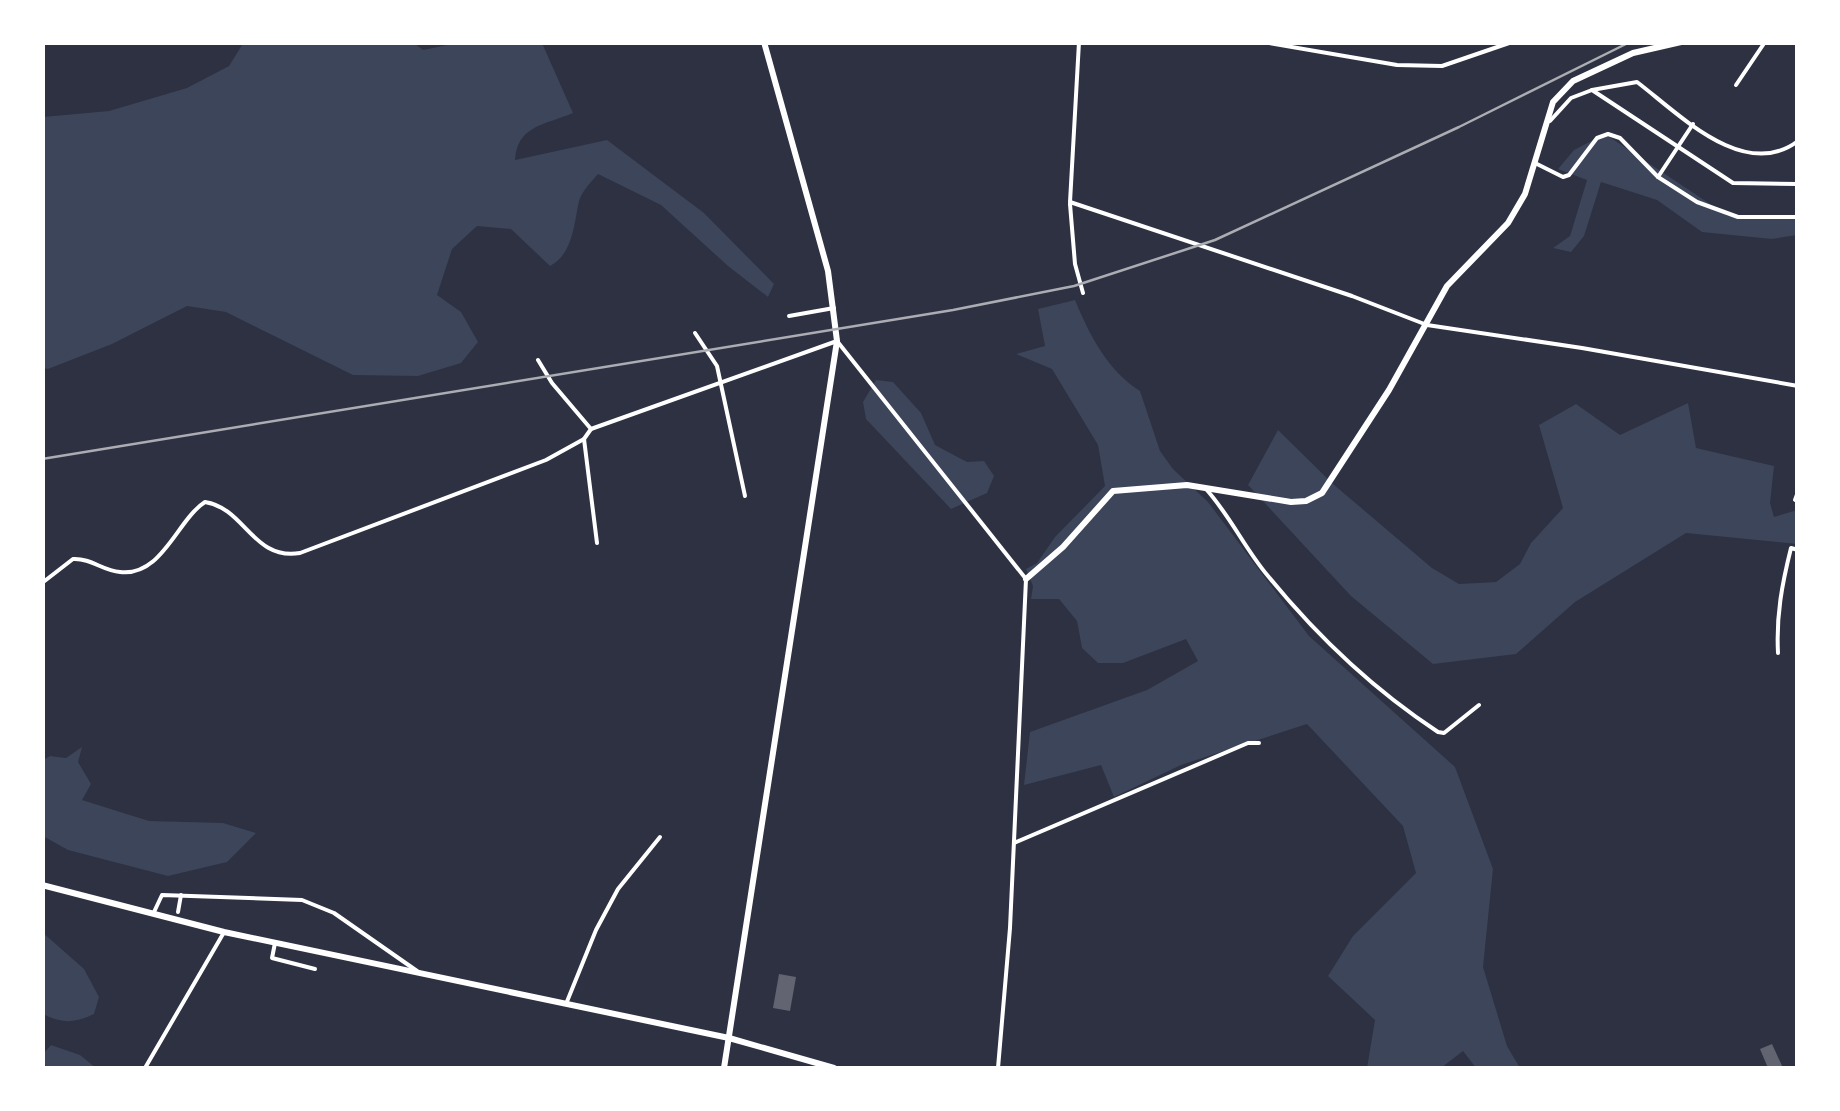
<svg xmlns="http://www.w3.org/2000/svg" width="1840" height="1111" font-family="'Source Sans 3',sans-serif">
<rect width="100%" height="100%" fill="#2d3142"/>
<g fill="#3c4559">
<path d="M414,43L423,50L457,43H542L573,113C544,125 517,126 515,160L607,140L704,213L774,284L768,297L728,266L661,205L598,174C591,182 582,191 579,201C574,224 573,254 550,266L511,229L477,226L452,249L437,295L461,312L478,342L461,363L418,376L353,375L226,312L187,306L112,344L48,369L43,368V117L109,111L187,88L229,66L242,45L237,43Z"/>
<polygon points="1605,134 1728,216 1797,219 1797,235 1772,239 1702,232 1657,200 1601,182 1584,236 1571,252 1553,248 1570,236 1587,180 1558,169 1574,150"/>
<path d="M1075,300C1089,334 1108,371 1140,391L1160,451L1173,469L1208,502L1309,636L1455,767L1493,869L1483,967L1507,1046L1520,1068H1476L1463,1051L1441,1068H1367L1375,1020L1328,976L1353,936L1416,873L1403,826L1307,724L1181,765L1114,797L1101,765L1024,785L1030,732L1147,690L1198,661L1186,639L1123,663H1098L1082,648L1077,621L1059,599H1031L1033,586L1026,569L1037,563L1055,537L1105,486L1098,445L1052,369L1016,354L1045,346L1038,309Z"/>
<polygon points="876,380 893,382 921,413 935,445 967,462 984,461 994,476 987,493 951,509 866,419 863,402"/>
<polygon points="1688,403 1696,448 1774,466 1770,503 1774,517 1797,510 1797,544 1686,533 1575,602 1516,654 1433,664 1351,596 1248,485 1278,430 1333,484 1432,568 1459,584 1496,582 1520,564 1531,543 1563,508 1539,425 1576,404 1620,435"/>
<polygon points="82,747 78,762 91,784 82,800 149,821 223,823 256,833 227,862 168,876 68,850 43,836 43,760 50,756 66,758"/>
<path d="M42,932L84,969L99,997L94,1014C75,1023 62,1024 43,1014Z"/>
<polygon points="51,1045 80,1055 96,1068 46,1068 43,1054"/>
</g>
<g fill="#626471">
<polygon points="779,974 796,977 790,1011 773,1008"/>
<polygon points="1772,1044 1783,1068 1768,1068 1760,1049"/>
</g>
<g fill="none" stroke-linecap="round" stroke-linejoin="round">
<g stroke="#fff" stroke-width="4">
<polyline points="1079,42 1070,202 1352,296 1427,325 1582,348 1798,386"/>
<polyline points="1263,42 1397,65 1442,66 1512,42"/>
<polyline points="1736,85 1765,42"/>
<path d="M1592,90L1637,82C1678,113 1744,182 1798,141"/>
<polyline points="1550,121 1571,98 1592,90 1733,183 1798,184"/>
<polyline points="1537,164 1563,177 1569,175 1597,138 1608,134 1620,138 1658,177 1697,202 1738,217 1798,217"/>
<polyline points="1658,177 1693,124"/>
<polyline points="1070,204 1075,264 1083,293"/>
<polyline points="789,316 834,308"/>
<polyline points="695,333 717,366 745,496"/>
<polyline points="538,360 552,383 591,429 837,341 1026,579 1010,928 998,1068"/>
<polyline points="584,439 597,543"/>
<path d="M1206,489C1231,517 1245,549 1268,576C1317,636 1374,690 1438,732L1444,733L1479,705"/>
<polyline points="1795,500 1798,492"/>
<path d="M42,583L73,559C91,558 103,571 120,572C162,577 177,520 205,502C245,508 253,561 300,553L546,460L584,439L591,429"/>
<path d="M1778,653C1776,616 1782,584 1791,548L1798,550"/>
<polyline points="1014,843 1248,743 1259,743"/>
<polyline points="154,912 162,895 302,900 334,913 417,971"/>
<polyline points="178,912 181,895"/>
<polyline points="275,943 272,958 315,969"/>
<polyline points="566,1004 596,930 618,889 660,837"/>
<polyline points="145,1068 223,934"/>
</g>
<g stroke="#fff" stroke-width="6">
<polyline points="1026,579 1063,547 1113,491 1187,485 1291,502 1306,501 1322,493 1389,390 1447,286 1508,223 1525,194 1553,102 1573,81 1633,53 1681,42"/>
<polyline points="42,885 224,932 729,1038 834,1068"/>
</g>
<polyline stroke="#fff" stroke-width="6" points="724,1068 837,341 828,271 764,42"/>
<polyline stroke="#abadb3" stroke-width="2.5" points="42,459 953,310 1074,286 1215,240 1459,127 1630,42"/>
</g>
<rect width="1840" height="1111" fill="none" stroke="#ffffff" stroke-width="90"/>
</svg>
